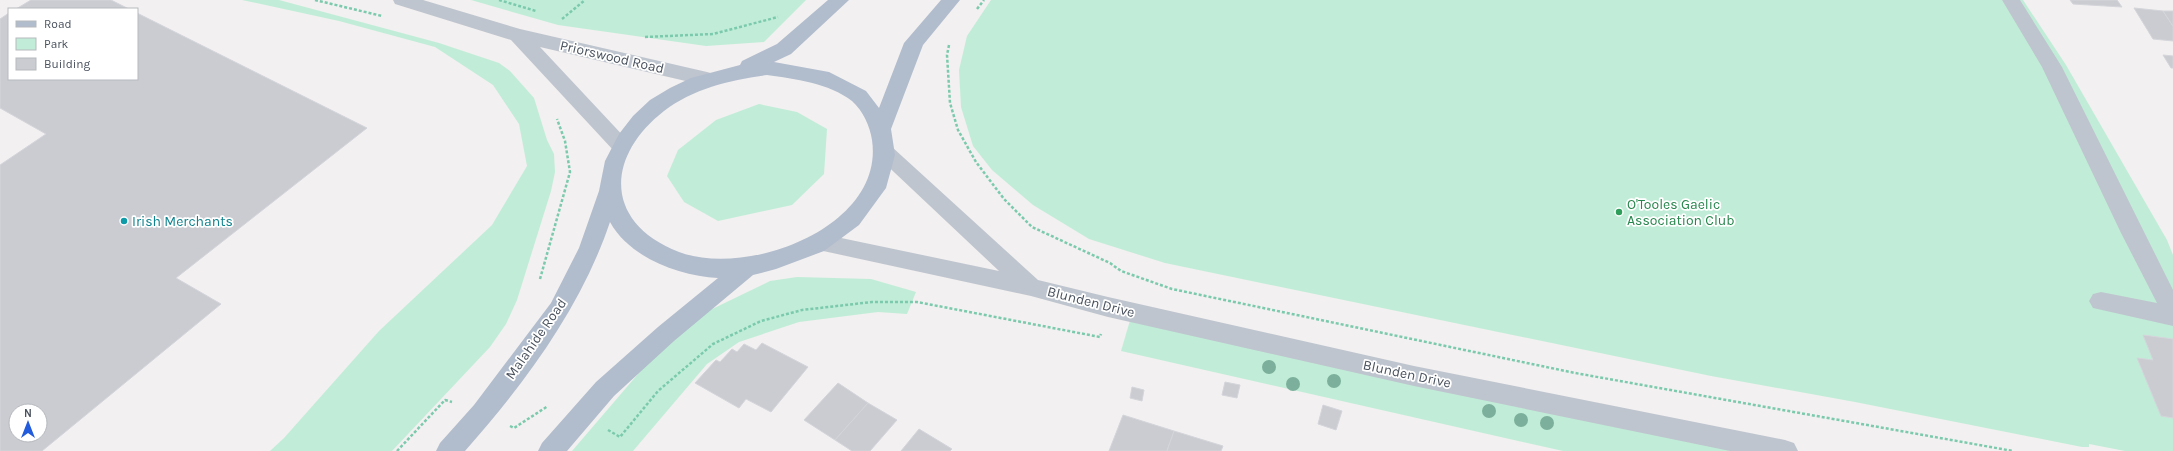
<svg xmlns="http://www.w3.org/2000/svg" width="2173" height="451" font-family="Karla,sans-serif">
<rect width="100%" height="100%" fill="#f2f0f0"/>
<g fill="#c1edd8">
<polygon points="242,0 279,0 439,43 499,63 510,71 534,98 547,140 554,154 555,172 551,191 517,300 506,324 490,347 392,451 270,451 284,438 379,331 492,225 527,166 519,124 493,85 435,47 339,21"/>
<polygon points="471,0 806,0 764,42 706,46 558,25"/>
<polygon points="991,0 2023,0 2066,65 2167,240 2173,255 2173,451 2125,451 2089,444 2089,447 2082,447 1855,402 1711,376 1165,263 1089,239 1033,205 992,170 973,146 961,107 959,70 967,36"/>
<polygon points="759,104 797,112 827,129 824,174 792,205 718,221 684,202 667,176 678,150 716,120"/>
<polygon points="797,277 871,279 916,292 907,314 878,312 799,322 739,342 707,364 633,451 572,451 644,367 706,312 770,281"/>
<polygon points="1131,317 1781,451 1563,451 1121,351"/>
</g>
<g fill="#caccd2" stroke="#d4d5db" fill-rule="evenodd">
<polygon points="31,0 111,0 129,9 16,9"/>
<polygon points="2070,0 2117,0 2122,7 2073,4"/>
<polygon points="2134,8 2163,11 2173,26 2173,41 2153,39"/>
<polygon points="2163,11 2173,11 2173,26"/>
<path d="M9,13V79H137V13L367,128L176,278L221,304L42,451H0V165L46,134L0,108V19ZM16,411H40V435H16Z"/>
<polygon points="2163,55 2173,56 2173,68 2171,68"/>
<polygon points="2143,335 2173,339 2173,418 2161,416 2137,358 2153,360"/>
<polygon points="762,343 808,367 771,412 746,399 739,408 695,383 716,360 720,362 732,349 737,352 744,344 756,350"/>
<polygon points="1225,382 1240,385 1237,398 1222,395"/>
<polygon points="838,383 868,403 835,440 804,420"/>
<polygon points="1132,387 1144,390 1142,401 1130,398"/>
<polygon points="868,403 897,420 870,451 852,451 835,440"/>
<polygon points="1323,405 1342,411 1336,430 1318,424"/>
<polygon points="1123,415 1174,431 1167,451 1109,451"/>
<polygon points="919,429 952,449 950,451 901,451"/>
<polygon points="1174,431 1223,446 1221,451 1167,451"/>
</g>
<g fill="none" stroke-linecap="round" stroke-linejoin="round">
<g stroke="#7bcaad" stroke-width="2.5" stroke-dasharray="3 2" stroke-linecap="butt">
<polyline points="315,0 382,16"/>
<polyline points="499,0 536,11"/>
<polyline points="977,9 984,0"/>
<polyline points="562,19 585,0"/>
<polyline points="645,37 713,34 778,17"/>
<polyline points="949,45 947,55 950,103 958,130 976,162 1004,199 1032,227 1110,263 1121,271 1172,289 1575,373 2013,451"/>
<polyline points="540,279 570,172 565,141 557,119"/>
<polyline points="510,426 514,428 548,406"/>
<polyline points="608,430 620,437 658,391 713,344 761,321 802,310 872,302 917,302 1100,337 1101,334"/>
<polyline points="397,451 445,400 452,402"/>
</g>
<g fill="#bfc5ce" fill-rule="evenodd">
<polygon points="393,0 423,0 520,29 707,72 714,74 717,79 714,84 707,86 540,47 628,141 631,146 628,151 621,154 614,151 511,40 395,4"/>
<polygon points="2002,0 2020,0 2062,67 2173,290 2173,326 2093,308 2089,301 2093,294 2101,292 2157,303 2121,233 2042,67"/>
<polygon points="885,144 892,147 1038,280 1108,297 1414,366 1785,440 1794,443 1798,451 1730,451 1414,386 1108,317 1031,296 814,249 811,243 814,237 822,234 999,271 878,157 875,152 878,147"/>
</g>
<path fill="#b1bccd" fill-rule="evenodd" d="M828,0H849L791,54L774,62L829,72L866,91L879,108L904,43L941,0H960L923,45L891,129L895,155L886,188L859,225L824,251L776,269L753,275L674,341L614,396L567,451H538L542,443L596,382L658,327L718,278C679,276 630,258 610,222C581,308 525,383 465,451H436L440,443L474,405L551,303L579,248L599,191L605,161L619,134L633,116L650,100L670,88L691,78L740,65L742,61L777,44ZM767,75C795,79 829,83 852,101C863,111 870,126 872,140C885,227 747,278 679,252C604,223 605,157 664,111C694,88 731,80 767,75Z"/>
</g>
<g fill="#7cb09c">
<circle cx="1269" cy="367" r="7"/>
<circle cx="1334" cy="381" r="7"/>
<circle cx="1293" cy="384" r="7"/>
<circle cx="1489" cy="411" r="7"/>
<circle cx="1521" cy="420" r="7"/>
<circle cx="1547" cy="423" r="7"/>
</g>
<circle fill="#2e9e5b" stroke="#fff" stroke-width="1.5" cx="1619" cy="212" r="4"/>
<circle fill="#0f9aa8" stroke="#fff" stroke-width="1.5" cx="124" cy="221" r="4"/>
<g text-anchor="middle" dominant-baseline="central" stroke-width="3.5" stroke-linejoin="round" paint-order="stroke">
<g font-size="14" fill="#49515d" stroke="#fff">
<text transform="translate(612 57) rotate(13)">Priorswood Road</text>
<text transform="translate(1091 302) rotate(14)">Blunden Drive</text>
<text transform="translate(536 339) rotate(-55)">Malahide Road</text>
<text transform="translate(1407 374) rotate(12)">Blunden Drive</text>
</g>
<g font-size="14" fill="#27864d" stroke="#fff" text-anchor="start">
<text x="1627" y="204">O'Tooles Gaelic<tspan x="1627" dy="16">Association Club</tspan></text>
</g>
<g font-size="14" fill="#0d838f" stroke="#fff" text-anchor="start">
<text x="132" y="221">Irish Merchants</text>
</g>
</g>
<rect x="8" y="8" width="130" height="72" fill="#ffffff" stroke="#b6b9be"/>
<rect x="16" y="21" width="20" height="6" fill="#b1bccd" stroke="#b6b9be"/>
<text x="44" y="28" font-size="12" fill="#49515d">Road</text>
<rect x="16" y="38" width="20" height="12" fill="#c1edd8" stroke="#b6b9be"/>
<text x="44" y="48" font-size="12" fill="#49515d">Park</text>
<rect x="16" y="58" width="20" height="12" fill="#caccd2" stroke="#b6b9be"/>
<text x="44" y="68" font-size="12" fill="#49515d">Building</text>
<g transform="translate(28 423)"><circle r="19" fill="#ffffff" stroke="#b6b9be"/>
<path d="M0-3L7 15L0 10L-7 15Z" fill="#225bdb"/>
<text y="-6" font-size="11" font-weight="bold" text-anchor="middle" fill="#49515d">N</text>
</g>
</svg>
